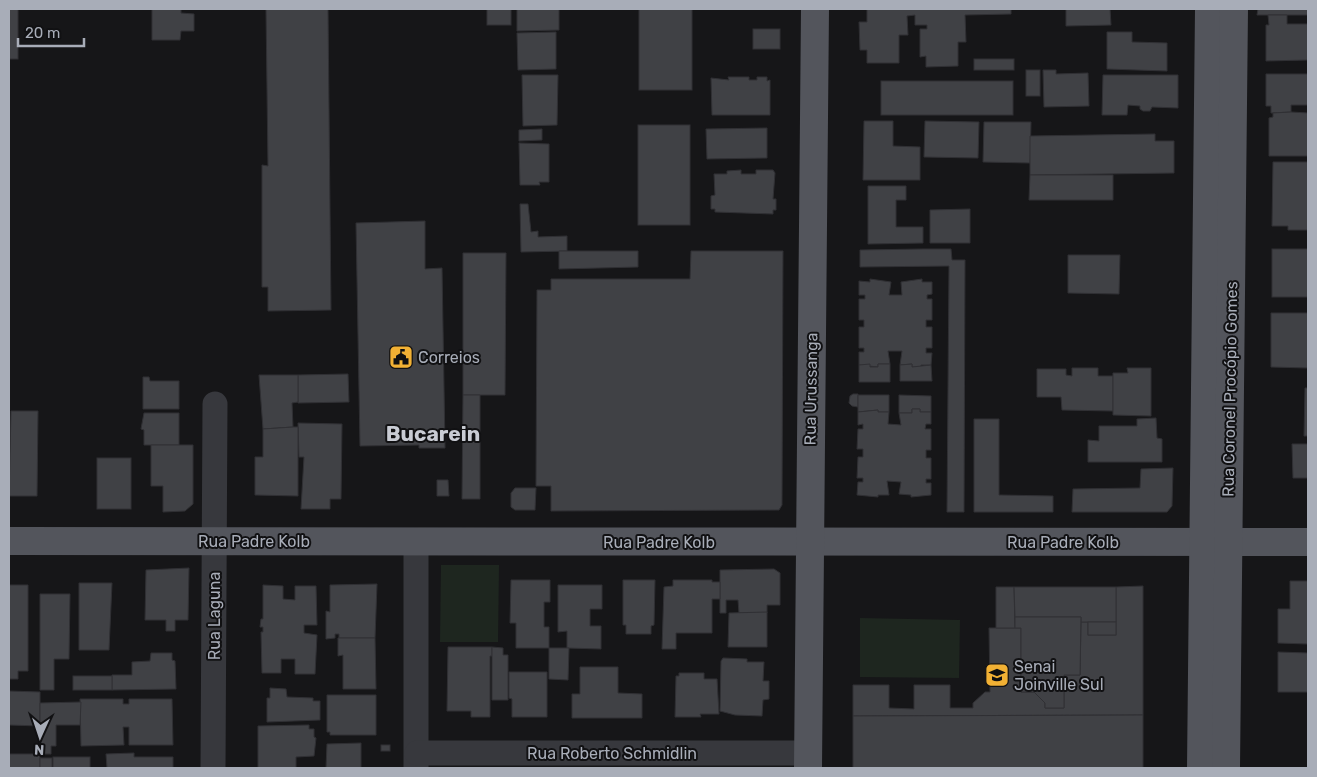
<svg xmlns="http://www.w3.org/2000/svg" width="1317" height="777" font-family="Rubik,sans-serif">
<rect width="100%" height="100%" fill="#161618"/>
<g fill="#1e261f">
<polygon points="441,565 499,565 498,642 440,642"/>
<polygon points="860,618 960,620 959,678 860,677"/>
</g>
<g fill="#404145" stroke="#303034">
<rect x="9" y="9" width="9" height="50"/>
<polygon points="152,9 181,9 181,13 194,14 194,31 181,31 180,40 152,40"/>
<polygon points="266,9 328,9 331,310 268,311 268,287 262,287 262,165 268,166"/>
<rect x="487" y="9" width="24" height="16"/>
<polygon points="517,9 559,9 559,30 517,31"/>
<rect x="639" y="9" width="53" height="81"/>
<polygon points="867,9 1011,9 1011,14 965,15 966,42 958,42 958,66 926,67 926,56 920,57 920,29 927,29 927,25 915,25 915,15 907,16 908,35 899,35 899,63 867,63 867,50 860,50 859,22 867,22"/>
<polygon points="1066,9 1110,9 1111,25 1066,26"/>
<polygon points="1258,9 1308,9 1308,15 1257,15"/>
<polygon points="1268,15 1287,15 1287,24 1308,24 1308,60 1266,61 1266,25 1269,25"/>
<rect x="753" y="29" width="27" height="20"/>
<polygon points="556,32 556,69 518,70 517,33"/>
<polygon points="1107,32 1132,32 1132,42 1167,43 1167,71 1107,69"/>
<rect x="974" y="59" width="40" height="11"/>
<rect x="1026" y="70" width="14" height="26"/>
<polygon points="1043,70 1056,70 1056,74 1088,73 1089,106 1044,107"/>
<polygon points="1266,74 1308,74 1308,105 1291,105 1291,112 1271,113 1271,106 1266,106"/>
<polygon points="522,75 558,75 557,125 523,126"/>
<polygon points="1103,75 1178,75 1178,108 1152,107 1150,111 1143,111 1140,109 1140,106 1128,105 1127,115 1102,115"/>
<polygon points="728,77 749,77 749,80 757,80 757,77 767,77 767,81 770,80 770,115 712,115 711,78 729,80"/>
<rect x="881" y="81" width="132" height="34"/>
<polygon points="1291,112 1308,113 1308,156 1269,156 1269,118 1273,117 1273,113"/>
<polygon points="864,121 893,121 893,146 920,147 920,180 863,180"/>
<polygon points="925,121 979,122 978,158 924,157"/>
<polygon points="984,122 1031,122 1030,163 983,162"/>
<rect x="638" y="125" width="52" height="100"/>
<polygon points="767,128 767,158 707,159 706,129"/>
<polygon points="542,129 542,140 519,141 519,130"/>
<polygon points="1155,134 1155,141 1174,141 1174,173 1030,175 1030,136"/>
<polygon points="519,143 549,144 549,182 539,182 540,185 520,185"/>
<polygon points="1273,162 1308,162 1308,230 1288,230 1288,226 1272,226"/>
<polygon points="741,170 741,174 756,174 756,170 773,170 775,173 773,199 776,199 776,210 773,210 773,214 715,212 715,209 711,209 711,196 715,195 714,174 727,174 727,171"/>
<polygon points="1030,175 1113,175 1113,200 1029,200"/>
<polygon points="868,186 906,186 906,200 896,200 896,227 923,227 923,243 868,244"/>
<polygon points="520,204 528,204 531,232 538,231 538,237 567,236 567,251 521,252"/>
<polygon points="970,209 970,243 930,243 930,210"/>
<polygon points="425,221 425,269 442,268 445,448 419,448 419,445 360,446 356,223"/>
<polygon points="922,249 951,249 952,260 965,260 964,512 947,512 949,266 860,267 860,250"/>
<rect x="1272" y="249" width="36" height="48"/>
<polygon points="559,251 638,251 638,267 559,269"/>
<polygon points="691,251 783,251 782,505 779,510 551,511 551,486 536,486 537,290 551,290 551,279 690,279"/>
<polygon points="463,253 506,253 505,395 463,395"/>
<polygon points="1068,255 1120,255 1119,294 1068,293"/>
<polygon points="870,279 891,282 889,295 902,295 901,282 922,279 922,282 932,282 932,294 927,295 927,299 932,299 932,320 926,320 926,327 932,327 932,348 926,348 926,353 932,353 931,365 921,365 921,367 912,367 912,364 900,365 902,351 888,351 890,364 878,364 878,367 859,365 859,352 864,352 864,348 859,348 859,327 864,327 864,320 859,320 859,299 865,299 865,295 859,295 859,281 870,282"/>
<polygon points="1271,313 1308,313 1308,368 1271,367"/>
<polygon points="870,364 870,367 878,367 878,364 890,364 890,382 859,382 859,365"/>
<polygon points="912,364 912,367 931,365 932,381 900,381 900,365"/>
<polygon points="1072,368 1098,368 1098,376 1113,376 1113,411 1062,410 1061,397 1037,397 1037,369 1066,369 1066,375 1072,376"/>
<polygon points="1127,368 1151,368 1151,416 1113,415 1113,373 1128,373"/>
<polygon points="348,374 349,402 298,403 298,375"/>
<polygon points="259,375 298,375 298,402 292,403 293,427 263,429"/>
<polygon points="143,377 149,377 150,381 179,381 179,409 143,409"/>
<polygon points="1305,388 1308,388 1308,436 1304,436"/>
<polygon points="853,394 858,394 858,407 852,406 849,403 850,396"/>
<polygon points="463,395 480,395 480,499 462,499"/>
<polygon points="858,395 889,395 889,412 878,412 878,410 858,412"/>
<polygon points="899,395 931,396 931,412 920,412 920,409 912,409 912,413 899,413"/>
<polygon points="912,409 920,409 920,412 931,412 931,424 926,424 925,429 931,429 931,450 926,450 926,458 931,458 931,479 926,479 926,483 931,483 931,495 911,497 911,495 899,494 901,482 887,481 889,495 878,495 878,497 857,495 858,482 863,482 863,478 857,478 858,457 863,457 863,449 857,449 858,429 863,429 863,424 858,425 858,412 878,410 878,412 889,412 888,424 901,425 899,413 912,413"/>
<polygon points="11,411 38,411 37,496 9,496"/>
<polygon points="144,413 179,413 179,445 144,445 144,430 141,429"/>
<polygon points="1156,418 1157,438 1162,439 1162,462 1088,462 1088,440 1099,441 1099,426 1137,426 1137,419"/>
<polygon points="974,419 999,419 999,495 1053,496 1053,512 974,512"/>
<polygon points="298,423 342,424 341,499 330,499 330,509 301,509 304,457 299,457"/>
<polygon points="293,427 298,427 298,496 255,495 255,457 263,457 263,429"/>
<polygon points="1292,444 1308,444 1308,478 1293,478"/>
<polygon points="151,445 193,445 193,504 185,511 163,512 163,486 151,486"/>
<rect x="97" y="458" width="34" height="51"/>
<polygon points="1173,468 1172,506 1167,512 1072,512 1073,489 1140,488 1141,469"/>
<polygon points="437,480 448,480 449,496 437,496"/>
<polygon points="515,488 536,488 535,510 515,510 511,507 511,493"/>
<polygon points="189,568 188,620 175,620 175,631 166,631 166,620 145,620 146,570"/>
<polygon points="774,569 780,573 780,605 767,605 767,613 739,613 738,600 726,600 726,613 720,613 720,570"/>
<polygon points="511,580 550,580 550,602 544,602 544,627 549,627 549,648 516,648 516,623 510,623"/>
<polygon points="623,580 655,580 654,625 651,626 651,634 626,634 626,625 623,625"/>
<polygon points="673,580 712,580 712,582 720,582 720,599 712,599 712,633 676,633 676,649 662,649 664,587 673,586"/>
<polygon points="1290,581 1308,581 1308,644 1278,643 1278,609 1290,609"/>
<polygon points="79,583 112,583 109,650 79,650"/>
<polygon points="377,584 375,638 339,638 339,634 335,634 335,638 326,639 326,611 330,612 330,585"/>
<polygon points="9,585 28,585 28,671 18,671 18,679 9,679"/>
<polygon points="263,585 283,586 283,599 295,600 295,586 316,586 317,625 304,625 304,633 317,635 315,674 295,674 295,659 281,659 281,673 262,673 261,632 263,632 263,627 260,627 261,619 263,619"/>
<polygon points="558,585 602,585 602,609 590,609 590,626 601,626 601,649 567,648 567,631 558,632"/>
<polygon points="1143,586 1143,715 853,716 853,685 889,685 889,708 914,709 914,685 950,685 950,708 973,708 973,703 985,692 990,692 989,628 1021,628 1021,692 1034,692 1045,703 1045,708 1064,708 1064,675 1080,675 1081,622 1088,622 1088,635 1116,635 1116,587"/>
<polygon points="996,587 1014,587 1015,628 996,628"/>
<polygon points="1014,587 1116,587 1116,622 1081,622 1081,617 1015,617"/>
<polygon points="40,594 70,594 69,659 54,659 54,690 40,690"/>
<polygon points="729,613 767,612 767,647 728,647"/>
<polygon points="1015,617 1081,617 1080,675 1064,675 1064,708 1045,708 1045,703 1034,692 1021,692 1021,628 1015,628"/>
<rect x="1088" y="622" width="28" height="13"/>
<polygon points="338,638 375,638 376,689 343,689 343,655 338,656"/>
<polygon points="448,647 492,647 492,656 490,656 490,717 471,717 471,711 447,711"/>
<polygon points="492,647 503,648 503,655 508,655 508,700 492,700"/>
<polygon points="549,648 569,648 568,680 549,679"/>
<polygon points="1278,652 1308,653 1308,692 1278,692"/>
<polygon points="151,653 172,653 172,660 175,661 176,689 112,690 112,675 132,675 132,662 150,661"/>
<polygon points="723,658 747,659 747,662 764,662 763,681 769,681 769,699 763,700 762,716 735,715 720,711 721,661"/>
<polygon points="580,667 618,667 618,693 642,694 642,718 572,718 572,694 580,694"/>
<polygon points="509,672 547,672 547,717 512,717 512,699 509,698"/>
<polygon points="679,673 704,673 704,679 717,679 719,714 700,714 701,717 675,717 676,676 679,676"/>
<rect x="73" y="676" width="39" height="14"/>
<polygon points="270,688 286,689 287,697 313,698 313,701 320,701 320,720 267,722 267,698 270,698"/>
<polygon points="9,691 40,692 40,726 9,725"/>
<polygon points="327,695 376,695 376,735 330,735 330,732 327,732"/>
<polygon points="80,699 123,699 123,704 129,704 129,699 172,699 173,745 129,745 129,727 123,727 124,745 81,746"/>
<polygon points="81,702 80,725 56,725 56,746 51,746 51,754 40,754 40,703"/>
<polygon points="1143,715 1143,768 853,768 853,716"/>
<polygon points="309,725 309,729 314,729 314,737 316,738 314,756 296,757 296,768 258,768 258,726"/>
<polygon points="361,743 361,768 326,768 327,744"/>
<rect x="381" y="745" width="9" height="6"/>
<polygon points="134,753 134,757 173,757 173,768 107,768 106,754"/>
<rect x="9" y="754" width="31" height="14"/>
<rect x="53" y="757" width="37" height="11"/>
<rect x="40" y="758" width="12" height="10"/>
</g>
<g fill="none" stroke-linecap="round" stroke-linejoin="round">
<g stroke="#37383d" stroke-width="25">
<polyline points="416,541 416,768"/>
<polyline points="417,753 808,753"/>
<polyline points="213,768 215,404"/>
</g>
<g stroke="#53555c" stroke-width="28">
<polyline points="9,541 1308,542"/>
<polyline points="808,768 815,9"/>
<polyline points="1201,768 1209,9"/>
<polyline points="1226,768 1234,9"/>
</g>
</g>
<defs>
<g id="civic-square" transform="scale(1.25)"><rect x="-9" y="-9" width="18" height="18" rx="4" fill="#f2b134" stroke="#111113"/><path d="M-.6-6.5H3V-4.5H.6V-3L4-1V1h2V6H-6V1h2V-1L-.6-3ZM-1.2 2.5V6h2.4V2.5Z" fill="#111"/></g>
<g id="university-square" transform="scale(1.25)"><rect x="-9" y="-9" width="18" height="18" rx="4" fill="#f2b134" stroke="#111113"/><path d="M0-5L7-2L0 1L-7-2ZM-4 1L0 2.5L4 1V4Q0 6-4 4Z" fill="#111"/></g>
</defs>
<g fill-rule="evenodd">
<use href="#civic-square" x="401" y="357"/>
<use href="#university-square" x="997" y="675"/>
</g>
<g text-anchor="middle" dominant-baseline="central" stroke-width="4" stroke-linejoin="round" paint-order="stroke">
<g font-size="16" fill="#a8adb8" stroke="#111113" text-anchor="start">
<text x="418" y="357">Correios</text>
<text x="1014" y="666">Senai<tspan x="1014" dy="18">Joinville Sul</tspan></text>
</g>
<g font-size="16" fill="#a8adb8" stroke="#111113">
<text transform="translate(811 389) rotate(-89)">Rua Urussanga</text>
<text transform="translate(1230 389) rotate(-89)">Rua Coronel Procópio Gomes</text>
<text x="254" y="541">Rua Padre Kolb</text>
<text x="659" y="542">Rua Padre Kolb</text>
<text x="1063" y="542">Rua Padre Kolb</text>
<text transform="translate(214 616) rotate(-90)">Rua Laguna</text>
<text x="612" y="753">Rua Roberto Schmidlin</text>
</g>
<g font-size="21" font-weight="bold" fill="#c9ccd4" stroke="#111113">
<text x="433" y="433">Bucarein</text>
</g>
</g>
<rect width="1317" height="777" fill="none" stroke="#a8adb8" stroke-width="20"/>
<g transform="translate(40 737) rotate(183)" stroke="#111113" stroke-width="4" paint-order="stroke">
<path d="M0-4L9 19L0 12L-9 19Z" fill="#a8adb8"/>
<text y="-8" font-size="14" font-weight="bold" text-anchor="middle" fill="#a8adb8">N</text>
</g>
<path d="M18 38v8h66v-8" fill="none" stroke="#a8adb8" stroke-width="2.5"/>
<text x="25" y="38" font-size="15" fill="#a8adb8" stroke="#111113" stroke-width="4" paint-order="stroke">20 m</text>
</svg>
